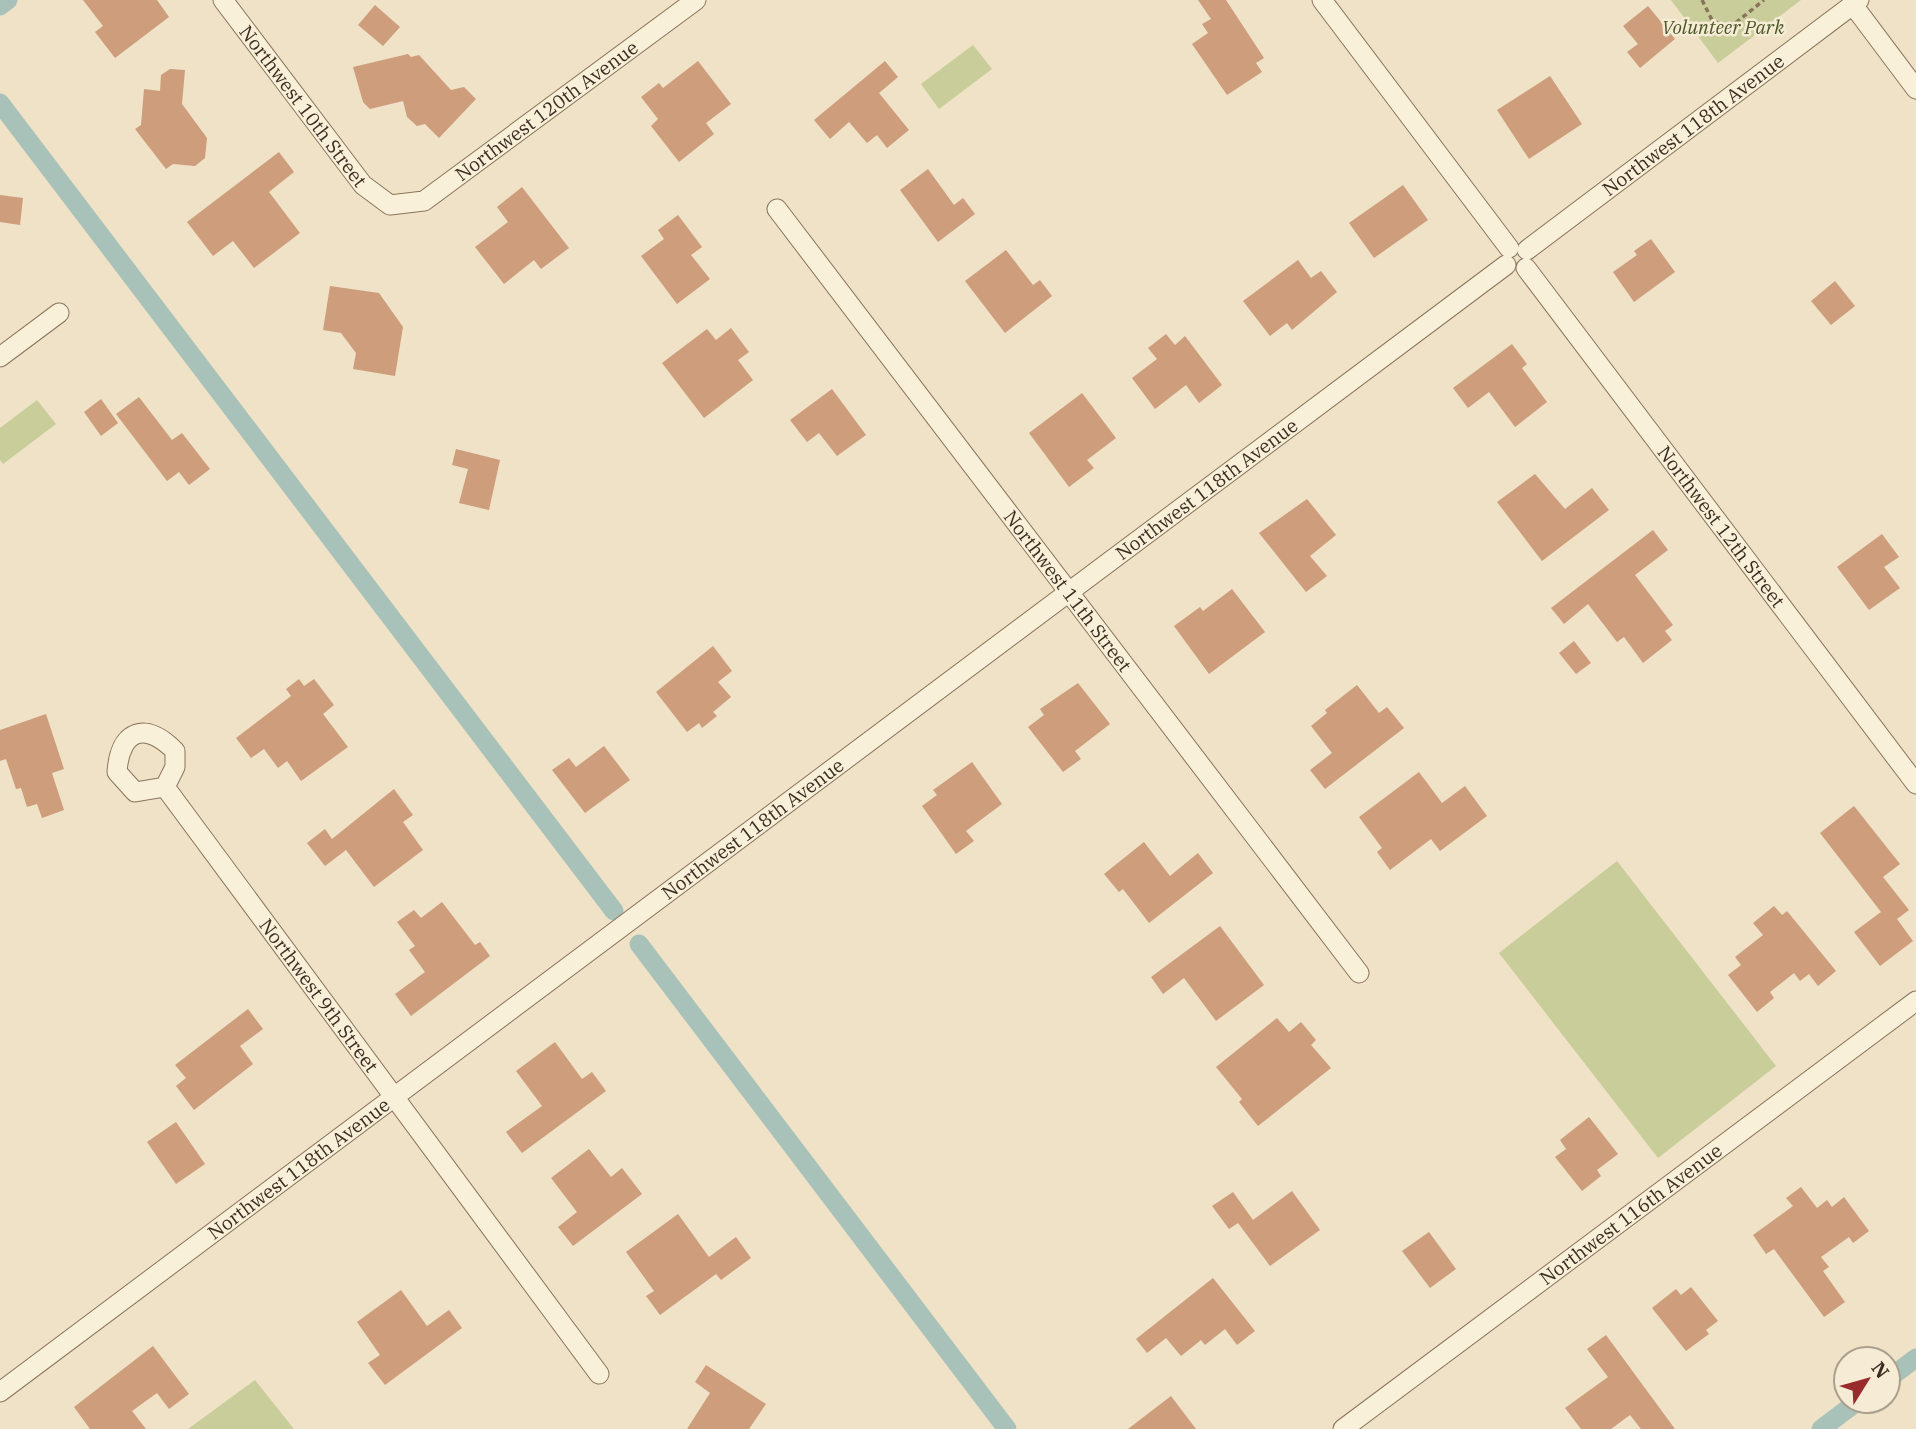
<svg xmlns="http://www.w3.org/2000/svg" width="1916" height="1429" font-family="'IBM Plex Serif',serif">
<rect width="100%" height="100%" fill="#efe2c6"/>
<g fill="#c8cd9a">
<polygon points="1671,0 1801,0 1718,63"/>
<polygon points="973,45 992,69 939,109 921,84"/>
<polygon points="37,400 56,424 3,464 0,460 0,428"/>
<polygon points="1617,861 1776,1066 1658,1158 1499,953"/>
<polygon points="255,1380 294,1429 188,1429"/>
</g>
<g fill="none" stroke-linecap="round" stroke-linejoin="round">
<g stroke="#a8c2ba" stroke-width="19">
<polyline points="0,6 8,0"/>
<polyline points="0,103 614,911"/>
<polyline points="639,944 1007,1429"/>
<polyline points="1888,1379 1916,1358"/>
<polyline points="1821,1429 1858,1401"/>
</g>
</g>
<g fill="#cd9d7c">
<polygon points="83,0 157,0 169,17 115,58 95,32 103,26"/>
<polygon points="1198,0 1226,0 1264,58 1256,63 1262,72 1227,95 1192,44 1208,33 1202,24 1211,19"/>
<polygon points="375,5 400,27 383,46 358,25"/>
<polygon points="1648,6 1675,39 1640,68 1627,52 1638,44 1623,26"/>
<polygon points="408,54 411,57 419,55 451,90 464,87 476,99 439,138 425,124 417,126 407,117 403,101 370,109 363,102 353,67"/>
<polygon points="698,61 731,104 706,123 714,134 679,162 651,126 658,119 641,97 659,83 663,88"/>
<polygon points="885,61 898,77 879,93 909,130 887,148 877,135 867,143 849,122 830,139 814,120"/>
<polygon points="170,69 185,70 182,104 207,138 205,158 195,166 173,164 166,169 135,129 141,125 144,89 160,91 161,75"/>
<polygon points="1550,76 1582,124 1529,159 1497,110"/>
<polygon points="279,152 294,172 269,192 300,233 254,268 233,241 213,256 187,222"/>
<polygon points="928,169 954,205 963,198 975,214 938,242 900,190"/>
<polygon points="1403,185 1428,220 1374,258 1349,223"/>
<polygon points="522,187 569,248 541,269 534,260 504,284 475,247 508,222 497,207"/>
<polygon points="0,195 23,198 20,225 0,222"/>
<polygon points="678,215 702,247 691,255 710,279 677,304 641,256 664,239 658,230"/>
<polygon points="1651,239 1675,272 1634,302 1613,272 1637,255 1634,251"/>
<polygon points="1006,250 1033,285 1040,280 1052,296 1005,333 965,281"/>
<polygon points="1298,260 1311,278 1321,271 1337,292 1292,330 1287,323 1270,336 1243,301"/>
<polygon points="1835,281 1855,306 1831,325 1811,301"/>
<polygon points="330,286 379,293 403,327 395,376 353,369 356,353 341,333 323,330"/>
<polygon points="731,328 749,352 738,360 753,380 704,418 662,363 707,329 716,340"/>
<polygon points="1166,334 1175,345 1185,336 1222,385 1199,403 1186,385 1155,409 1132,378 1157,359 1148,348"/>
<polygon points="1512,344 1527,364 1522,368 1547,402 1515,427 1489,392 1468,408 1453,388"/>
<polygon points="832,389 866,435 837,456 819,433 807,442 790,420"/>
<polygon points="1082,393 1116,438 1087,460 1094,468 1069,487 1029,433"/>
<polygon points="139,397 172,440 182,433 210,469 189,485 179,472 167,481 116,414"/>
<polygon points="101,399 118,423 101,436 84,412"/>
<polygon points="456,449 500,460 489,510 459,503 468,469 452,465"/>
<polygon points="1535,474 1565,509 1592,488 1609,510 1542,561 1497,502"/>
<polygon points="1307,499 1336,535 1310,556 1327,576 1306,592 1259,533"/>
<polygon points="1653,530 1668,550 1635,575 1673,625 1665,631 1672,640 1643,663 1624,637 1617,642 1588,604 1564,624 1551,608"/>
<polygon points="1882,534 1899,557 1884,567 1900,588 1869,610 1837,567"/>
<polygon points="1232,589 1265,632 1209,674 1174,626 1200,607 1203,611"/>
<polygon points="1574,641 1591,663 1576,674 1559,653"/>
<polygon points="713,646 732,671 718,682 731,697 713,712 717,716 702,728 699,723 687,732 656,692"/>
<polygon points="299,679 304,686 314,679 334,705 323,714 348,747 301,781 287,761 278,768 264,749 251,758 236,738 291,696 286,689"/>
<polygon points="1078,683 1110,724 1075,751 1081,759 1063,772 1028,727 1044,715 1040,709"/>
<polygon points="1357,685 1379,713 1387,707 1404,728 1325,789 1310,770 1332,753 1311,726 1327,713 1325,710"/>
<polygon points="46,714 64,769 52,773 64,810 42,818 37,804 27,807 21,788 16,789 6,759 0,761 0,730"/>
<polygon points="604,746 630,780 585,813 552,770 569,758 576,767"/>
<polygon points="972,762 1002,804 966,831 974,841 956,854 922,806 937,795 933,790"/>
<polygon points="1419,772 1442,803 1465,786 1487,816 1440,851 1431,839 1390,870 1377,852 1382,848 1359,817"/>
<polygon points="394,789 413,815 403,822 423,850 374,887 346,850 325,866 307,843 325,829 332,839"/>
<polygon points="1854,806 1900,864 1883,877 1909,910 1897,919 1913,941 1880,966 1854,932 1881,912 1820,833"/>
<polygon points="1144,842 1170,876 1198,853 1213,873 1149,923 1123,889 1119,892 1104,874"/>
<polygon points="442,902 475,945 480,942 490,956 411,1016 395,994 425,972 409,950 415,946 397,922 414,910 421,918"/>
<polygon points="1774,906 1782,915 1787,911 1836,971 1818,986 1809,974 1800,981 1794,973 1770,992 1774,998 1757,1012 1728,975 1741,965 1735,957 1763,935 1753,923"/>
<polygon points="1220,926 1264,985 1216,1021 1184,978 1163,994 1151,977"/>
<polygon points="248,1009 263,1029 240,1046 253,1064 194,1110 176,1086 186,1078 175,1065"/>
<polygon points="1277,1018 1289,1032 1301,1022 1316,1040 1311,1045 1331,1068 1258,1126 1239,1102 1242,1099 1216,1067"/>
<polygon points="555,1042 582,1079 592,1072 606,1091 522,1153 506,1132 542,1106 516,1071"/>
<polygon points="1589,1117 1618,1154 1597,1170 1601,1176 1582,1191 1555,1157 1566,1149 1560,1140"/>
<polygon points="176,1122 205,1164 176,1184 147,1142"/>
<polygon points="589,1149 611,1177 622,1168 642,1194 573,1246 558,1227 577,1212 551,1178"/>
<polygon points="1801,1187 1817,1208 1827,1200 1832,1207 1844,1197 1869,1231 1853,1243 1849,1237 1821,1257 1829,1267 1823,1271 1845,1302 1824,1317 1774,1249 1766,1254 1753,1235 1793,1206 1786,1198"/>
<polygon points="1292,1191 1320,1230 1270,1266 1238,1223 1229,1229 1212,1206 1233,1192 1253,1220"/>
<polygon points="678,1214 709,1257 736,1237 751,1258 721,1280 716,1274 660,1315 646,1296 654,1291 626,1252"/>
<polygon points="1429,1232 1456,1269 1430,1288 1402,1251"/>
<polygon points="1213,1278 1255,1331 1237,1345 1225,1329 1205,1345 1201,1340 1181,1356 1166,1338 1147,1353 1136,1339"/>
<polygon points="1691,1287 1718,1321 1706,1330 1709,1334 1686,1351 1652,1308 1676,1289 1681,1295"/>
<polygon points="401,1290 427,1326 449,1310 462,1328 385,1385 368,1363 380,1355 357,1322"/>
<polygon points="1606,1335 1675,1429 1641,1429 1630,1415 1611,1429 1581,1429 1565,1408 1608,1377 1587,1349"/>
<polygon points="153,1346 189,1394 169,1409 157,1393 132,1411 146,1429 90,1429 74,1407"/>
<polygon points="706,1365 766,1404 749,1429 687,1429 710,1393 695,1382"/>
<polygon points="1171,1396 1196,1429 1128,1429"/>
</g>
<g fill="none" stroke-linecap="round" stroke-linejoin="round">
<g stroke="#8a745c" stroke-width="21">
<g id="street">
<path id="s1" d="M223,0L363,185L390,205L424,201L696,0"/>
<polyline points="1322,0 1509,248"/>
<polyline points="1853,5 1916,89"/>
<path id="s2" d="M777,209L1359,973"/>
<path id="s3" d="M1527,250L1859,0"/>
<path id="s4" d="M1526,268L1916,784"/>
<polyline points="0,357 59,313"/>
<path id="s5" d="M165,787L135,792L117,772C120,729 146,721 175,751V767L165,787L599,1374"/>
<path id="s6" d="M0,1392L1506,265"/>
<path id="s7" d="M1343,1429L1916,1001"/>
</g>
</g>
<polyline stroke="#8a745c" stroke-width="3.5" stroke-dasharray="5 3.5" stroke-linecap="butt" points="1702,0 1712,20 1728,29 1764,0"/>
<use href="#street" stroke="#f9f0da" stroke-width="19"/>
</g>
<g text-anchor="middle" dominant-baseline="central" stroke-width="5" stroke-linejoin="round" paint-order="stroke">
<g font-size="19" font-style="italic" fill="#4b5726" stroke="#f6ecd6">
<text x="1723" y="27">Volunteer Park</text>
</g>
<g font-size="19" fill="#3b2c1f" stroke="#f6ecd6">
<text stroke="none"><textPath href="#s1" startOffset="133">Northwest 10th Street</textPath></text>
<text stroke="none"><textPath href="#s1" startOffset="452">Northwest 120th Avenue</textPath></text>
<text stroke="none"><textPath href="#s3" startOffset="208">Northwest 118th Avenue</textPath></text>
<text stroke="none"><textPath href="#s6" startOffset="1507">Northwest 118th Avenue</textPath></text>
<text stroke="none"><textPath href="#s4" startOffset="324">Northwest 12th Street</textPath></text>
<text stroke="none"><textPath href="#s2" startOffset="480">Northwest 11th Street</textPath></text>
<text stroke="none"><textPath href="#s6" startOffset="940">Northwest 118th Avenue</textPath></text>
<text stroke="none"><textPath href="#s5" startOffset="444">Northwest 9th Street</textPath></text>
<text stroke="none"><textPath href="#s6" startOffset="373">Northwest 118th Avenue</textPath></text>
<text stroke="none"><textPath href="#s7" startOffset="359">Northwest 116th Avenue</textPath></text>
</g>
</g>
<g transform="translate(1867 1380) rotate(53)"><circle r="33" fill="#f6ecd6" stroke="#ab9f8d" stroke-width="2"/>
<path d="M0-5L12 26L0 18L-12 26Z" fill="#9a2b2d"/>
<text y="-10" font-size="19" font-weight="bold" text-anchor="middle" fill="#3b2c1f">N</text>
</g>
</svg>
